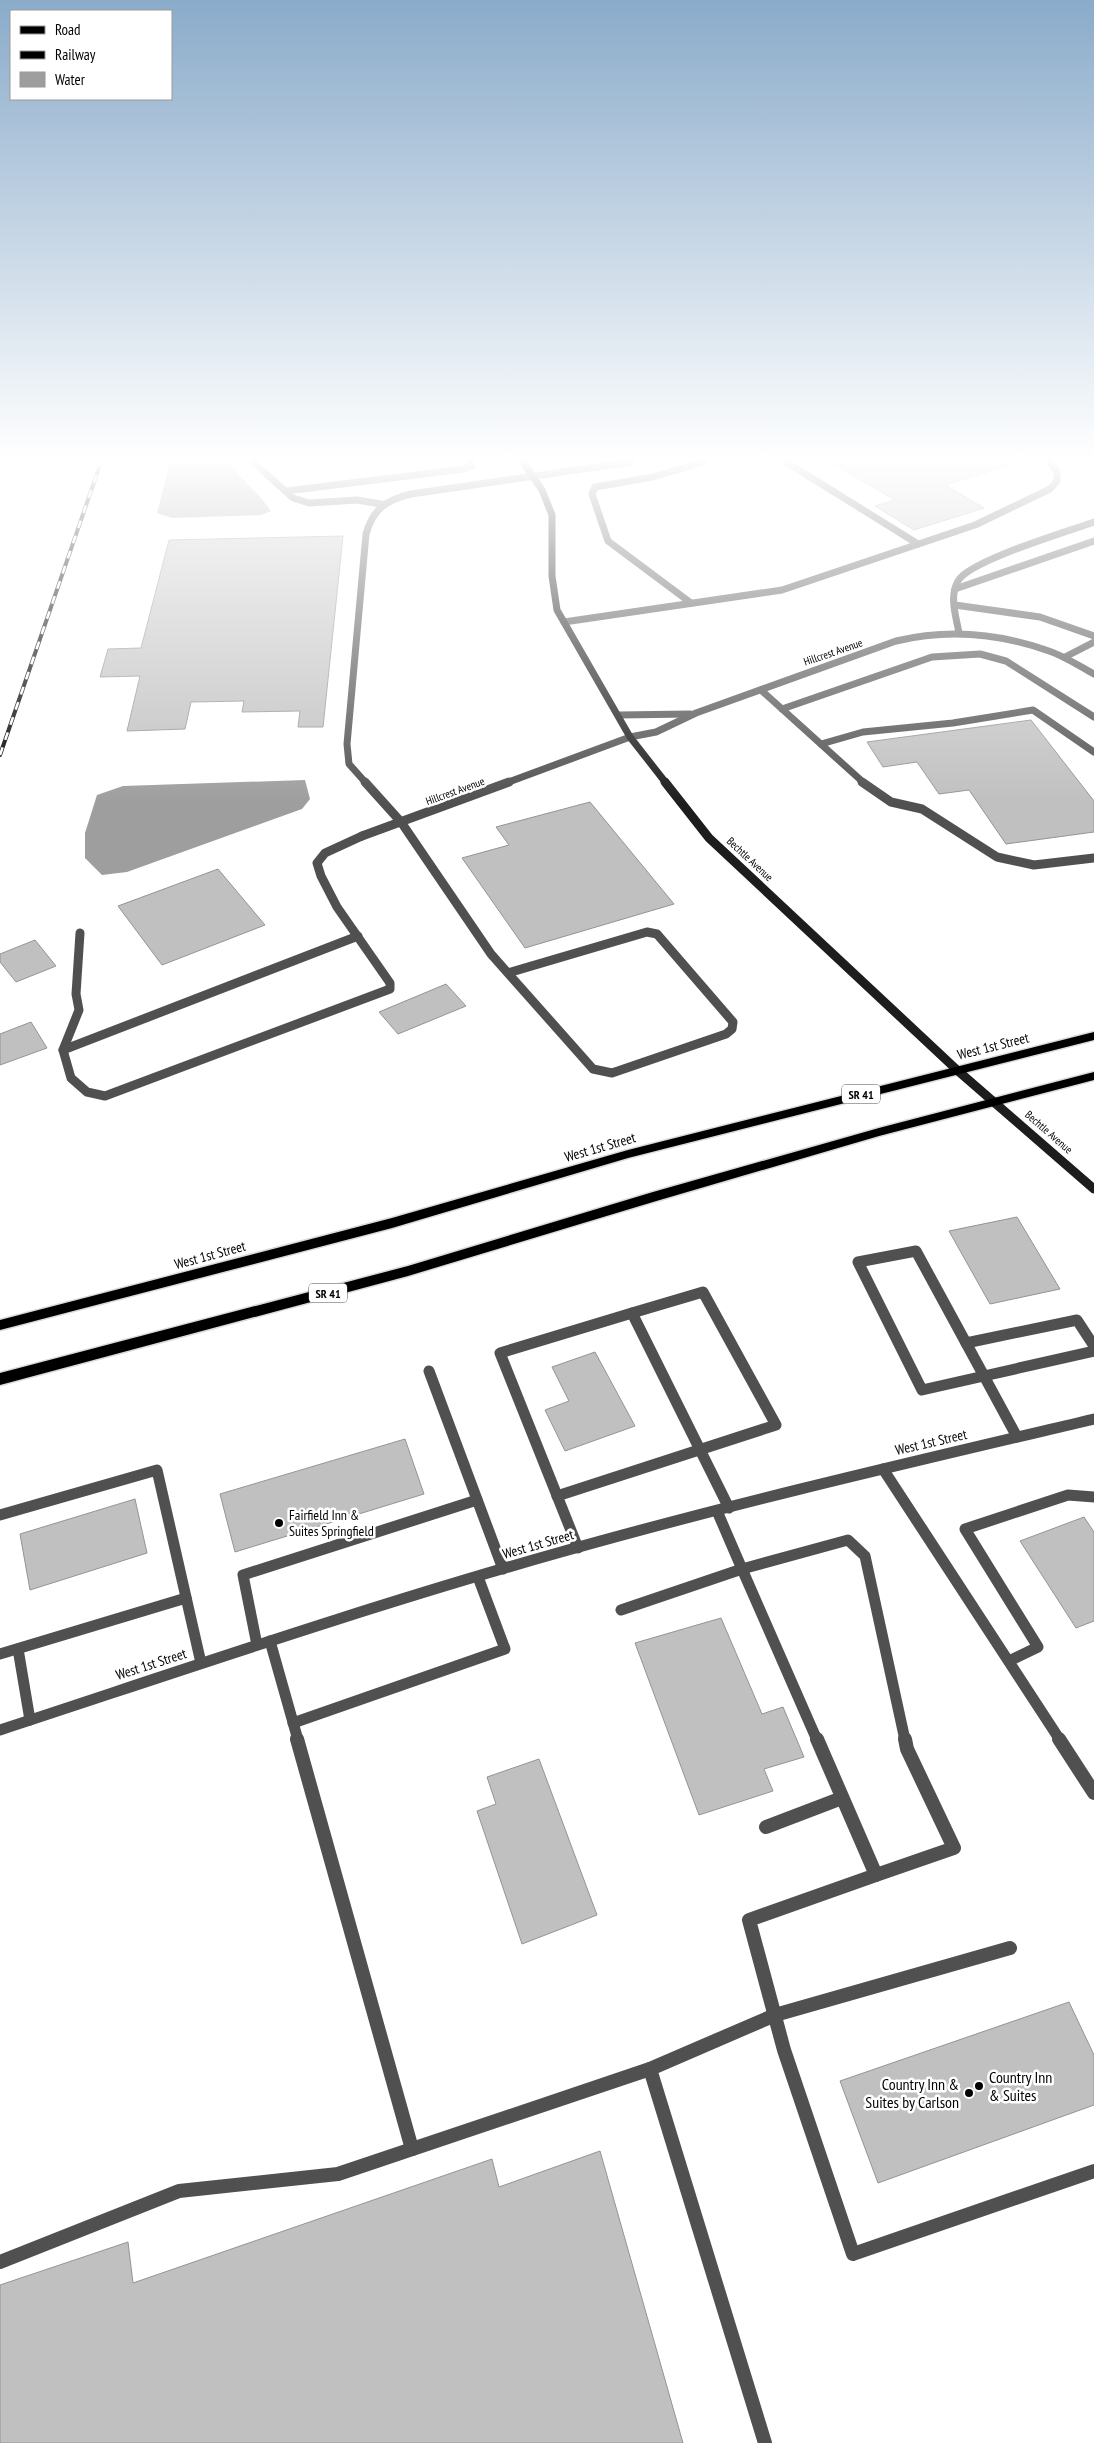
<svg xmlns="http://www.w3.org/2000/svg" width="1094" height="2443" font-family="'PT Sans Narrow',sans-serif">
<rect width="100%" height="100%" fill="#fff"/>
<g fill="#9e9e9e">
<polygon points="170,462 227,462 262,499 271,511 261,515 172,518 157,513"/>
<polygon points="305,780 310,799 302,809 127,872 102,875 85,858 85,833 97,795 123,786"/>
</g>
<g fill="#c0c0c0" stroke="#949494">
<polygon points="830,462 1007,462 1008,466 945,485 984,508 914,530 875,506 895,500"/>
<polygon points="343,536 323,727 298,727 300,711 242,712 244,701 191,702 185,729 127,731 140,676 100,677 108,649 141,648 169,540"/>
<polygon points="1031,720 1094,801 1094,832 1006,844 969,790 939,794 917,762 883,767 867,742"/>
<polygon points="590,802 674,904 525,948 462,858 509,845 496,827"/>
<polygon points="218,869 265,925 162,965 118,906"/>
<polygon points="35,940 56,966 16,982 0,962 0,954"/>
<polygon points="446,984 466,1006 398,1034 379,1012"/>
<polygon points="31,1022 47,1048 0,1065 0,1034"/>
<polygon points="1017,1217 1060,1289 990,1304 949,1231"/>
<polygon points="595,1352 635,1426 565,1451 545,1410 569,1401 552,1367"/>
<polygon points="405,1439 424,1494 235,1552 220,1494"/>
<polygon points="135,1499 147,1553 30,1590 20,1534"/>
<polygon points="1084,1517 1094,1532 1094,1621 1076,1628 1020,1541"/>
<polygon points="721,1618 762,1714 783,1707 804,1757 764,1769 773,1791 699,1815 635,1643"/>
<polygon points="539,1759 597,1915 522,1944 477,1811 496,1804 487,1777"/>
<polygon points="1069,2002 1094,2055 1094,2105 878,2183 840,2081"/>
<polygon points="600,2151 683,2443 0,2443 0,2285 128,2242 133,2283 492,2159 499,2187"/>
</g>
<g fill="none" stroke-linecap="round" stroke-linejoin="round">
<g stroke="#dbdbdb" stroke-width="3">
<g id="primary">
<polygon points="1094,1032 1094,1040 628,1158 392,1228 0,1330 0,1320 392,1218 628,1150"/>
<polygon points="1094,1072 1094,1080 879,1136 653,1202 408,1276 0,1385 0,1373 408,1266 653,1192 879,1128"/>
</g>
</g>
<g stroke="#505050" stroke-width="7">
<polyline points="253,462 293,498 309,503 357,500 381,504"/>
<polyline points="786,462 918,544"/>
<polyline points="286,491 464,469 472,466 470,462"/>
<polyline points="955,589 1094,541"/>
<polyline points="691,603 608,541 592,494 595,487 653,477 703,462"/>
<polyline points="955,605 1040,617 1094,636"/>
<polyline points="564,622 782,590 975,525 1050,489 1057,481 1057,472 1050,462"/>
<path d="M959,633C956,616 949,597 958,581C968,561 1069,531 1094,522"/>
<polyline points="1065,657 1094,642"/>
<polyline points="761,690 864,783"/>
<polyline points="782,709 932,657 980,654 1006,661 1094,717"/>
<polyline points="821,744 863,732 953,723 1033,710 1094,752"/>
<path d="M366,783L349,764L347,744L366,534C373,509 386,500 411,494L631,462"/>
</g>
<g stroke="#505050" stroke-width="9">
<polyline points="365,782 401,822 491,954 593,1069 612,1073 726,1034 732,1029 733,1022 657,934 647,932 508,973"/>
<polyline points="862,782 891,802 922,809 997,857 1034,865 1094,858"/>
<polyline points="80,933 76,994 79,1010 63,1050 71,1078 87,1092 105,1096 390,989 390,983 337,907 321,876 317,863 325,853 362,836"/>
<polyline points="63,1050 358,936"/>
</g>
<g stroke="#505050" stroke-width="11">
<polygon points="916,1251 984,1376 922,1390 858,1262"/>
<polyline points="966,1343 1077,1320 1094,1346"/>
<polyline points="429,1371 503,1569"/>
<polyline points="984,1376 1017,1437"/>
<polyline points="984,1376 1094,1351"/>
<polyline points="883,1469 1060,1740"/>
<polyline points="557,1496 776,1425 703,1292 632,1313"/>
<polyline points="717,1511 742,1569"/>
<polyline points="0,1515 157,1470 201,1663"/>
<polyline points="578,1548 500,1353 632,1313 729,1508"/>
<polyline points="742,1569 817,1740"/>
<polyline points="742,1569 848,1540 865,1556 905,1740"/>
<polyline points="621,1610 742,1569"/>
<polyline points="270,1641 298,1740"/>
<polyline points="257,1645 243,1575 477,1500"/>
<polyline points="18,1649 30,1720"/>
<polyline points="0,1654 186,1598"/>
<polyline points="1009,1661 1038,1647 965,1529 1068,1495 1094,1497"/>
<polyline points="293,1723 505,1649 478,1577"/>
</g>
<g stroke="#505050" stroke-width="14">
<polyline points="297,1739 412,2149"/>
<polyline points="817,1739 876,1875 954,1848 907,1749 905,1739"/>
<polyline points="1059,1739 1094,1793"/>
<polyline points="766,1827 842,1798"/>
<polyline points="876,1875 749,1920 784,2050 853,2254 1094,2171"/>
<polyline points="650,2069 765,2443"/>
<polyline points="0,2262 179,2191 338,2174 650,2069 775,2015 1010,1948"/>
</g>
<g stroke="#505050" stroke-width="7">
<polyline points="619,715 690,714"/>
<path d="M506,783L630,737L656,732L696,713L896,641C946,629 997,633 1046,650C1063,655 1079,666 1094,674"/>
</g>
<polyline stroke="#505050" stroke-width="9" points="362,836 509,782"/>
<path stroke="#505050" stroke-width="11" d="M0,1730C186,1669 372,1605 561,1552C738,1502 916,1461 1094,1419"/>
<polyline stroke="#1d1d1d" stroke-width="7" points="523,462 542,490 552,515 552,576 557,610 630,737 666,783"/>
<polyline stroke="#1d1d1d" stroke-width="9" points="665,782 709,838 957,1070 1094,1189"/>
<use href="#primary" fill="#000" fill-rule="evenodd"/>
<g stroke="#000" stroke-width="4">
<polyline id="rail" points="0,755 101,462"/>
</g>
<use href="#rail" stroke="#fff" stroke-width="2.5" stroke-dasharray="8" stroke-linecap="butt"/>
</g>
<linearGradient id="sky" x2="0" y2="1"><stop stop-color="#8aabca"/><stop offset="0.57" stop-color="#fff"/><stop offset="1" stop-color="#fff" stop-opacity="0"/></linearGradient>
<rect width="1094" height="804" fill="url(#sky)"/>
<g fill="#000" stroke="#fff" stroke-width="2">
<circle cx="279" cy="1523" r="5"/>
<circle cx="979" cy="2086" r="5"/>
<circle cx="969" cy="2093" r="5"/>
</g>
<g text-anchor="middle" dominant-baseline="central" stroke-width="5" stroke-linejoin="round" paint-order="stroke">
<g font-size="11" fill="#000" stroke="#fff">
<text transform="translate(833 652) rotate(-19)">Hillcrest Avenue</text>
<text transform="translate(455 791) rotate(-20)">Hillcrest Avenue</text>
<text transform="translate(750 859) rotate(43)">Bechtle Avenue</text>
<text transform="translate(1049 1132) rotate(41)">Bechtle Avenue</text>
</g>
<g fill="#fff" stroke="#4c4c4c" stroke-width="1">
<rect x="842" y="1084.5" width="38" height="19" rx="4"/>
<rect x="309" y="1283.5" width="38" height="19" rx="4"/>
</g>
<g font-size="12" font-weight="bold" fill="#000">
<text x="861" y="1094">SR 41</text>
<text x="328" y="1293">SR 41</text>
</g>
<g font-size="14" fill="#000" stroke="#fff">
<text transform="translate(993 1046) rotate(-14)">West 1st Street</text>
<text transform="translate(600 1147) rotate(-16)">West 1st Street</text>
<text transform="translate(210 1255) rotate(-15)">West 1st Street</text>
<text transform="translate(931 1442) rotate(-13)">West 1st Street</text>
<text transform="translate(538 1544) rotate(-16)">West 1st Street</text>
<text transform="translate(151 1664) rotate(-18)">West 1st Street</text>
</g>
<g font-size="14" fill="#000" stroke="#fff" text-anchor="start">
<text x="289" y="1515">Fairfield Inn &amp;<tspan x="289" dy="16">Suites Springfield</tspan></text>
</g>
<g font-size="16" fill="#000" stroke="#fff" text-anchor="start">
<text x="989" y="2077">Country Inn<tspan x="989" dy="18">&amp; Suites</tspan></text>
<text x="959" y="2084" text-anchor="end">Country Inn &amp;<tspan x="959" dy="18">Suites by Carlson</tspan></text>
</g>
</g>
<rect x="10" y="10" width="162" height="90" fill="#ffffff" stroke="#999999"/>
<rect x="20" y="26" width="25" height="8" fill="#000000" stroke="#999999"/>
<text x="55" y="35" font-size="15" fill="#000000">Road</text>
<rect x="20" y="51" width="25" height="8" fill="#000000" stroke="#999999"/>
<text x="55" y="60" font-size="15" fill="#000000">Railway</text>
<rect x="20" y="72" width="25" height="15" fill="#9e9e9e" stroke="#999999"/>
<text x="55" y="85" font-size="15" fill="#000000">Water</text>
</svg>
